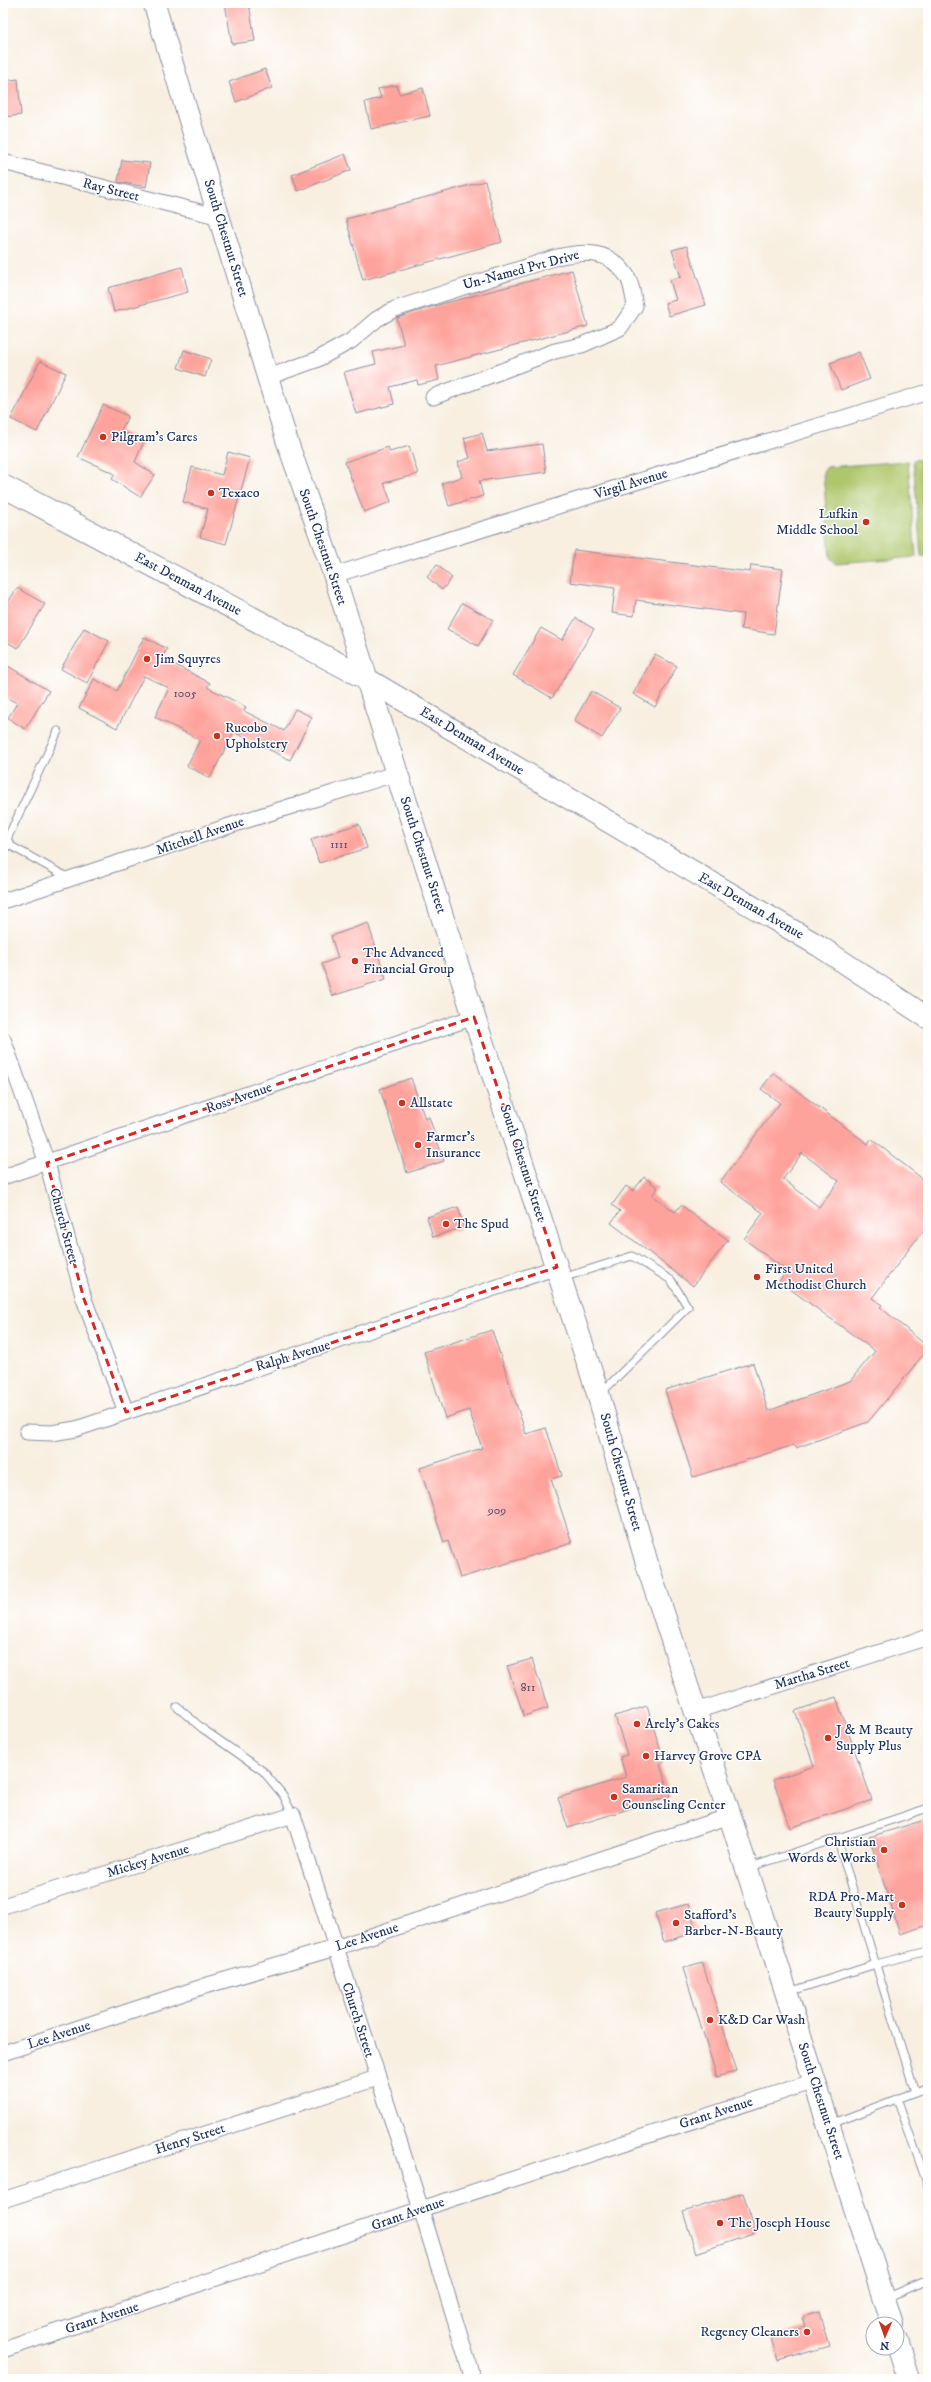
<svg xmlns="http://www.w3.org/2000/svg" width="931" height="2382" font-family="'IM FELL DW Pica',serif">
<rect width="100%" height="100%" fill="#fff"/>
<filter id="ink" filterUnits="userSpaceOnUse"><feTurbulence type="fractalNoise" baseFrequency=".025" numOctaves="2"/><feDisplacementMap in="SourceGraphic" scale="8" xChannelSelector="R" yChannelSelector="G"/><feConvolveMatrix kernelMatrix="1 2 1 2 8 2 1 2 1" color-interpolation-filters="sRGB"/></filter>
<filter id="wash" filterUnits="userSpaceOnUse"><feTurbulence type="fractalNoise" baseFrequency=".012" numOctaves="4" result="noise"/><feDisplacementMap in="SourceGraphic" scale="16" xChannelSelector="R" yChannelSelector="G"/><feGaussianBlur stdDeviation="0.9" result="paint"/><feColorMatrix in="noise" values="0 0 0 0 0 0 0 0 0 0 0 0 0 0 0 0 0 1.4 0 .05"/><feComposite in="paint" operator="in"/></filter>
<g filter="url(#wash)">
<rect width="100%" height="100%" fill="#f8efe1"/>
<g fill="#afc76c" stroke="#657b65">
<polygon points="928,459 928,556 921,556 913,460"/>
<polygon points="908,461 916,557 836,563 830,558 823,472 827,467"/>
</g>
<g id="blocks">
<g fill="#fea39b" fill-rule="evenodd">
<polygon points="225,3 249,3 255,41 232,44"/>
<polygon points="265,69 272,88 236,102 229,82"/>
<polygon points="18,79 21,115 3,117 3,81"/>
<polygon points="397,85 399,94 423,88 430,116 371,129 365,102 381,98 378,89"/>
<polygon points="345,154 351,170 298,191 292,175"/>
<polygon points="122,160 150,163 146,187 118,182"/>
<polygon points="485,181 502,242 363,280 346,219"/>
<polygon points="687,246 706,305 669,316 665,303 676,300 670,280 681,277 672,250"/>
<polygon points="182,267 188,292 114,312 108,288"/>
<polygon points="572,270 588,326 436,366 439,380 418,385 417,380 390,387 394,404 356,414 344,372 376,364 373,352 404,345 397,318 434,306"/>
<polygon points="184,350 211,359 205,377 178,368"/>
<polygon points="859,352 870,379 841,390 830,363"/>
<polygon points="40,361 66,373 37,432 11,419"/>
<polygon points="103,405 128,416 121,431 144,441 135,462 155,475 140,497 112,479 115,474 78,457"/>
<polygon points="482,433 487,451 542,444 546,472 479,481 483,496 449,506 442,483 462,477 458,462 470,458 464,438"/>
<polygon points="409,446 418,474 384,483 391,502 364,512 345,462 388,447 390,452"/>
<polygon points="228,452 250,458 226,544 200,537 208,509 183,502 192,467 222,475"/>
<polygon points="574,550 750,572 751,565 783,569 774,634 741,629 743,614 636,600 634,616 612,613 615,588 570,582"/>
<polygon points="437,565 452,578 442,590 427,577"/>
<polygon points="17,588 45,604 18,648 3,640 3,610"/>
<polygon points="462,603 493,620 478,646 447,629"/>
<polygon points="576,618 594,629 552,698 513,675 541,628 562,640"/>
<polygon points="84,628 109,641 87,683 61,669"/>
<polygon points="144,637 167,649 162,658 210,683 207,687 246,707 244,711 284,731 295,709 312,717 290,760 234,732 210,778 187,766 200,740 155,717 169,688 144,676 117,728 79,708 94,679 117,691"/>
<polygon points="655,654 677,666 655,707 633,694"/>
<polygon points="3,663 49,691 25,729 8,718 17,703 3,696"/>
<polygon points="591,691 620,708 602,738 574,721"/>
<polygon points="359,824 367,848 319,863 311,839"/>
<polygon points="368,923 386,979 332,996 322,964 338,958 331,936"/>
<path d="M773,1073L868,1144L871,1139L928,1183V1236L922,1232L872,1298L882,1305L880,1307L928,1347V1349L868,1422L796,1448L794,1445L693,1477L665,1390L753,1363L768,1411L850,1381L875,1351L779,1281L787,1271L744,1239L763,1213L720,1182L780,1103L761,1089ZM802,1153L839,1181L819,1207L783,1179Z"/>
<polygon points="411,1078 425,1119 429,1117 444,1161 407,1173 380,1089"/>
<polygon points="644,1177 658,1188 652,1195 675,1212 681,1205 728,1240 693,1286 611,1223 620,1211 612,1205 626,1186 633,1191"/>
<polygon points="458,1207 464,1227 433,1237 427,1217"/>
<polygon points="492,1330 526,1434 546,1428 562,1476 551,1479 572,1543 460,1578 448,1541 444,1543 420,1468 482,1448 469,1410 445,1418 424,1352"/>
<polygon points="532,1659 548,1708 524,1716 507,1666"/>
<polygon points="836,1697 872,1800 790,1828 773,1780 814,1766 795,1711"/>
<polygon points="647,1706 664,1762 660,1764 670,1796 568,1828 558,1798 626,1777 620,1757 627,1755 615,1716"/>
<polygon points="928,1819 928,1925 900,1934 869,1837"/>
<polygon points="688,1904 697,1932 664,1942 655,1913"/>
<polygon points="702,1962 737,2071 717,2077 683,1968"/>
<polygon points="743,2193 756,2233 696,2253 683,2212"/>
<polygon points="819,2312 829,2346 778,2361 771,2338 805,2327 802,2317"/>
</g>
</g>
</g>
<g filter="url(#ink)">
<use href="#blocks" fill-opacity="0" stroke="#8a8fa0" stroke-width="1"/>
<g fill="none" stroke-linecap="round" stroke-linejoin="round">
<g stroke="#8a8fa0" stroke-width="9">
<g id="service">
<polyline points="58,731 7,839 11,846 69,878"/>
<polyline points="562,1278 632,1256 671,1280 688,1307 602,1392"/>
<polyline points="177,1707 203,1729 263,1771 283,1795 293,1815"/>
<polyline points="837,1838 915,2092"/>
<polyline points="748,1868 928,1808"/>
<polyline points="789,1992 876,1964 928,1951"/>
<polyline points="897,2098 928,2186"/>
<polyline points="831,2124 928,2087"/>
<polyline points="886,2298 928,2280"/>
</g>
</g>
<g stroke="#8a8fa0" stroke-width="17">
<g id="minor">
<polyline points="3,162 220,217"/>
<path d="M268,377L316,360L351,341L377,319L395,309L557,257C585,251 609,249 627,276C632,283 633,297 635,306L620,328L582,345L555,351L433,397"/>
<polyline points="334,575 928,392"/>
<polyline points="3,901 241,822 397,773"/>
<polyline points="3,1039 47,1163 84,1299 126,1412"/>
<polyline points="3,1177 474,1017"/>
<polyline points="27,1432 52,1433 76,1429 557,1267"/>
<polyline points="696,1711 928,1637"/>
<polyline points="3,1906 293,1815 421,2209 473,2379"/>
<polyline points="3,2053 208,1985 335,1948 730,1816"/>
<polyline points="3,2200 377,2078"/>
<polyline points="3,2350 421,2209 815,2081"/>
</g>
</g>
<g stroke="#8a8fa0" stroke-width="23">
<polyline id="secondary" points="154,3 287,441 334,575 367,679 819,946 928,1018"/>
</g>
<g stroke="#8a8fa0" stroke-width="24">
<g id="primary">
<polyline points="3,486 367,679 474,1017 597,1390 648,1567 730,1816 892,2324"/>
<polyline points="897,2341 909,2379"/>
</g>
</g>
<use href="#service" stroke="#fff" stroke-width="7"/>
<use href="#minor" stroke="#fff" stroke-width="15"/>
<use href="#secondary" stroke="#fff" stroke-width="21"/>
<use href="#primary" stroke="#fff" stroke-width="22"/>
</g>
</g>
<path fill="none" stroke="#d62828" stroke-width="3" stroke-dasharray="8 5" stroke-linejoin="round" d="M474,1017L557,1267L126,1412L84,1299L47,1163Z"/>
<g fill="#c8321e" stroke="#fff" stroke-width="1.5">
<circle cx="103" cy="437" r="4"/>
<circle cx="211" cy="493" r="4"/>
<circle cx="866" cy="522" r="4"/>
<circle cx="147" cy="659" r="4"/>
<circle cx="217" cy="736" r="4"/>
<circle cx="355" cy="961" r="4"/>
<circle cx="402" cy="1103" r="4"/>
<circle cx="418" cy="1145" r="4"/>
<circle cx="446" cy="1224" r="4"/>
<circle cx="757" cy="1277" r="4"/>
<circle cx="637" cy="1724" r="4"/>
<circle cx="828" cy="1738" r="4"/>
<circle cx="646" cy="1756" r="4"/>
<circle cx="614" cy="1797" r="4"/>
<circle cx="884" cy="1850" r="4"/>
<circle cx="902" cy="1905" r="4"/>
<circle cx="676" cy="1923" r="4"/>
<circle cx="710" cy="2020" r="4"/>
<circle cx="720" cy="2223" r="4"/>
<circle cx="807" cy="2332" r="4"/>
</g>
<g text-anchor="middle" dominant-baseline="central" stroke-width="3" stroke-linejoin="round" paint-order="stroke">
<g font-size="12" fill="#544c6d">
<text x="185" y="693">1005</text>
<text x="339" y="844">1111</text>
<text x="497" y="1510">909</text>
<text x="528" y="1687">811</text>
</g>
<g font-size="14" fill="#1b2f5e" stroke="#fff">
<text transform="translate(111 190) rotate(14)">Ray Street</text>
<text transform="translate(226 238) rotate(73)">South Chestnut Street</text>
<text transform="translate(521 270) rotate(-15)">Un-Named Pvt Drive</text>
<text transform="translate(631 484) rotate(-17)">Virgil Avenue</text>
<text transform="translate(323 547) rotate(71)">South Chestnut Street</text>
<text transform="translate(188 584) rotate(28)">East Denman Avenue</text>
<text transform="translate(472 741) rotate(31)">East Denman Avenue</text>
<text transform="translate(200 836) rotate(-19)">Mitchell Avenue</text>
<text transform="translate(423 855) rotate(72)">South Chestnut Street</text>
<text transform="translate(751 906) rotate(30)">East Denman Avenue</text>
<text transform="translate(239 1098) rotate(-19)">Ross Avenue</text>
<text transform="translate(523 1163) rotate(72)">South Chestnut Street</text>
<text transform="translate(64 1226) rotate(75)">Church Street</text>
<text transform="translate(293 1356) rotate(-17)">Ralph Avenue</text>
<text transform="translate(621 1472) rotate(74)">South Chestnut Street</text>
<text transform="translate(812 1674) rotate(-17)">Martha Street</text>
<text transform="translate(148 1861) rotate(-17)">Mickey Avenue</text>
<text transform="translate(367 1937) rotate(-18)">Lee Avenue</text>
<text transform="translate(358 2020) rotate(72)">Church Street</text>
<text transform="translate(59 2035) rotate(-18)">Lee Avenue</text>
<text transform="translate(821 2101) rotate(72)">South Chestnut Street</text>
<text transform="translate(716 2113) rotate(-18)">Grant Avenue</text>
<text transform="translate(190 2139) rotate(-18)">Henry Street</text>
<text transform="translate(408 2214) rotate(-19)">Grant Avenue</text>
<text transform="translate(102 2318) rotate(-18)">Grant Avenue</text>
</g>
<g font-size="14" fill="#1b2f5e" stroke="#fff" text-anchor="start">
<text x="111" y="437">Pilgram's Cares</text>
<text x="219" y="493">Texaco</text>
<text x="858" y="514" text-anchor="end">Lufkin<tspan x="858" dy="16">Middle School</tspan></text>
<text x="155" y="659">Jim Squyres</text>
<text x="225" y="728">Rucobo<tspan x="225" dy="16">Upholstery</tspan></text>
<text x="363" y="953">The Advanced<tspan x="363" dy="16">Financial Group</tspan></text>
<text x="410" y="1103">Allstate</text>
<text x="426" y="1137">Farmer's<tspan x="426" dy="16">Insurance</tspan></text>
<text x="454" y="1224">The Spud</text>
<text x="765" y="1269">First United<tspan x="765" dy="16">Methodist Church</tspan></text>
<text x="645" y="1724">Arely's Cakes</text>
<text x="836" y="1730">J &amp; M Beauty<tspan x="836" dy="16">Supply Plus</tspan></text>
<text x="654" y="1756">Harvey Grove CPA</text>
<text x="622" y="1789">Samaritan<tspan x="622" dy="16">Counseling Center</tspan></text>
<text x="876" y="1842" text-anchor="end">Christian<tspan x="876" dy="16">Words &amp; Works</tspan></text>
<text x="894" y="1897" text-anchor="end">RDA Pro-Mart<tspan x="894" dy="16">Beauty Supply</tspan></text>
<text x="684" y="1915">Stafford's<tspan x="684" dy="16">Barber-N-Beauty</tspan></text>
<text x="718" y="2020">K&amp;D Car Wash</text>
<text x="728" y="2223">The Joseph House</text>
<text x="799" y="2332" text-anchor="end">Regency Cleaners</text>
</g>
</g>
<rect width="931" height="2382" fill="none" stroke="#fff" stroke-width="16"/>
<g transform="translate(885 2336) rotate(182)"><circle r="19" fill="#ffffff" stroke="#a4acbf"/>
<path d="M0-3L7 15L0 10L-7 15Z" fill="#c8321e"/>
<text y="-6" font-size="11" font-weight="bold" text-anchor="middle" fill="#1b2f5e">N</text>
</g>
</svg>
